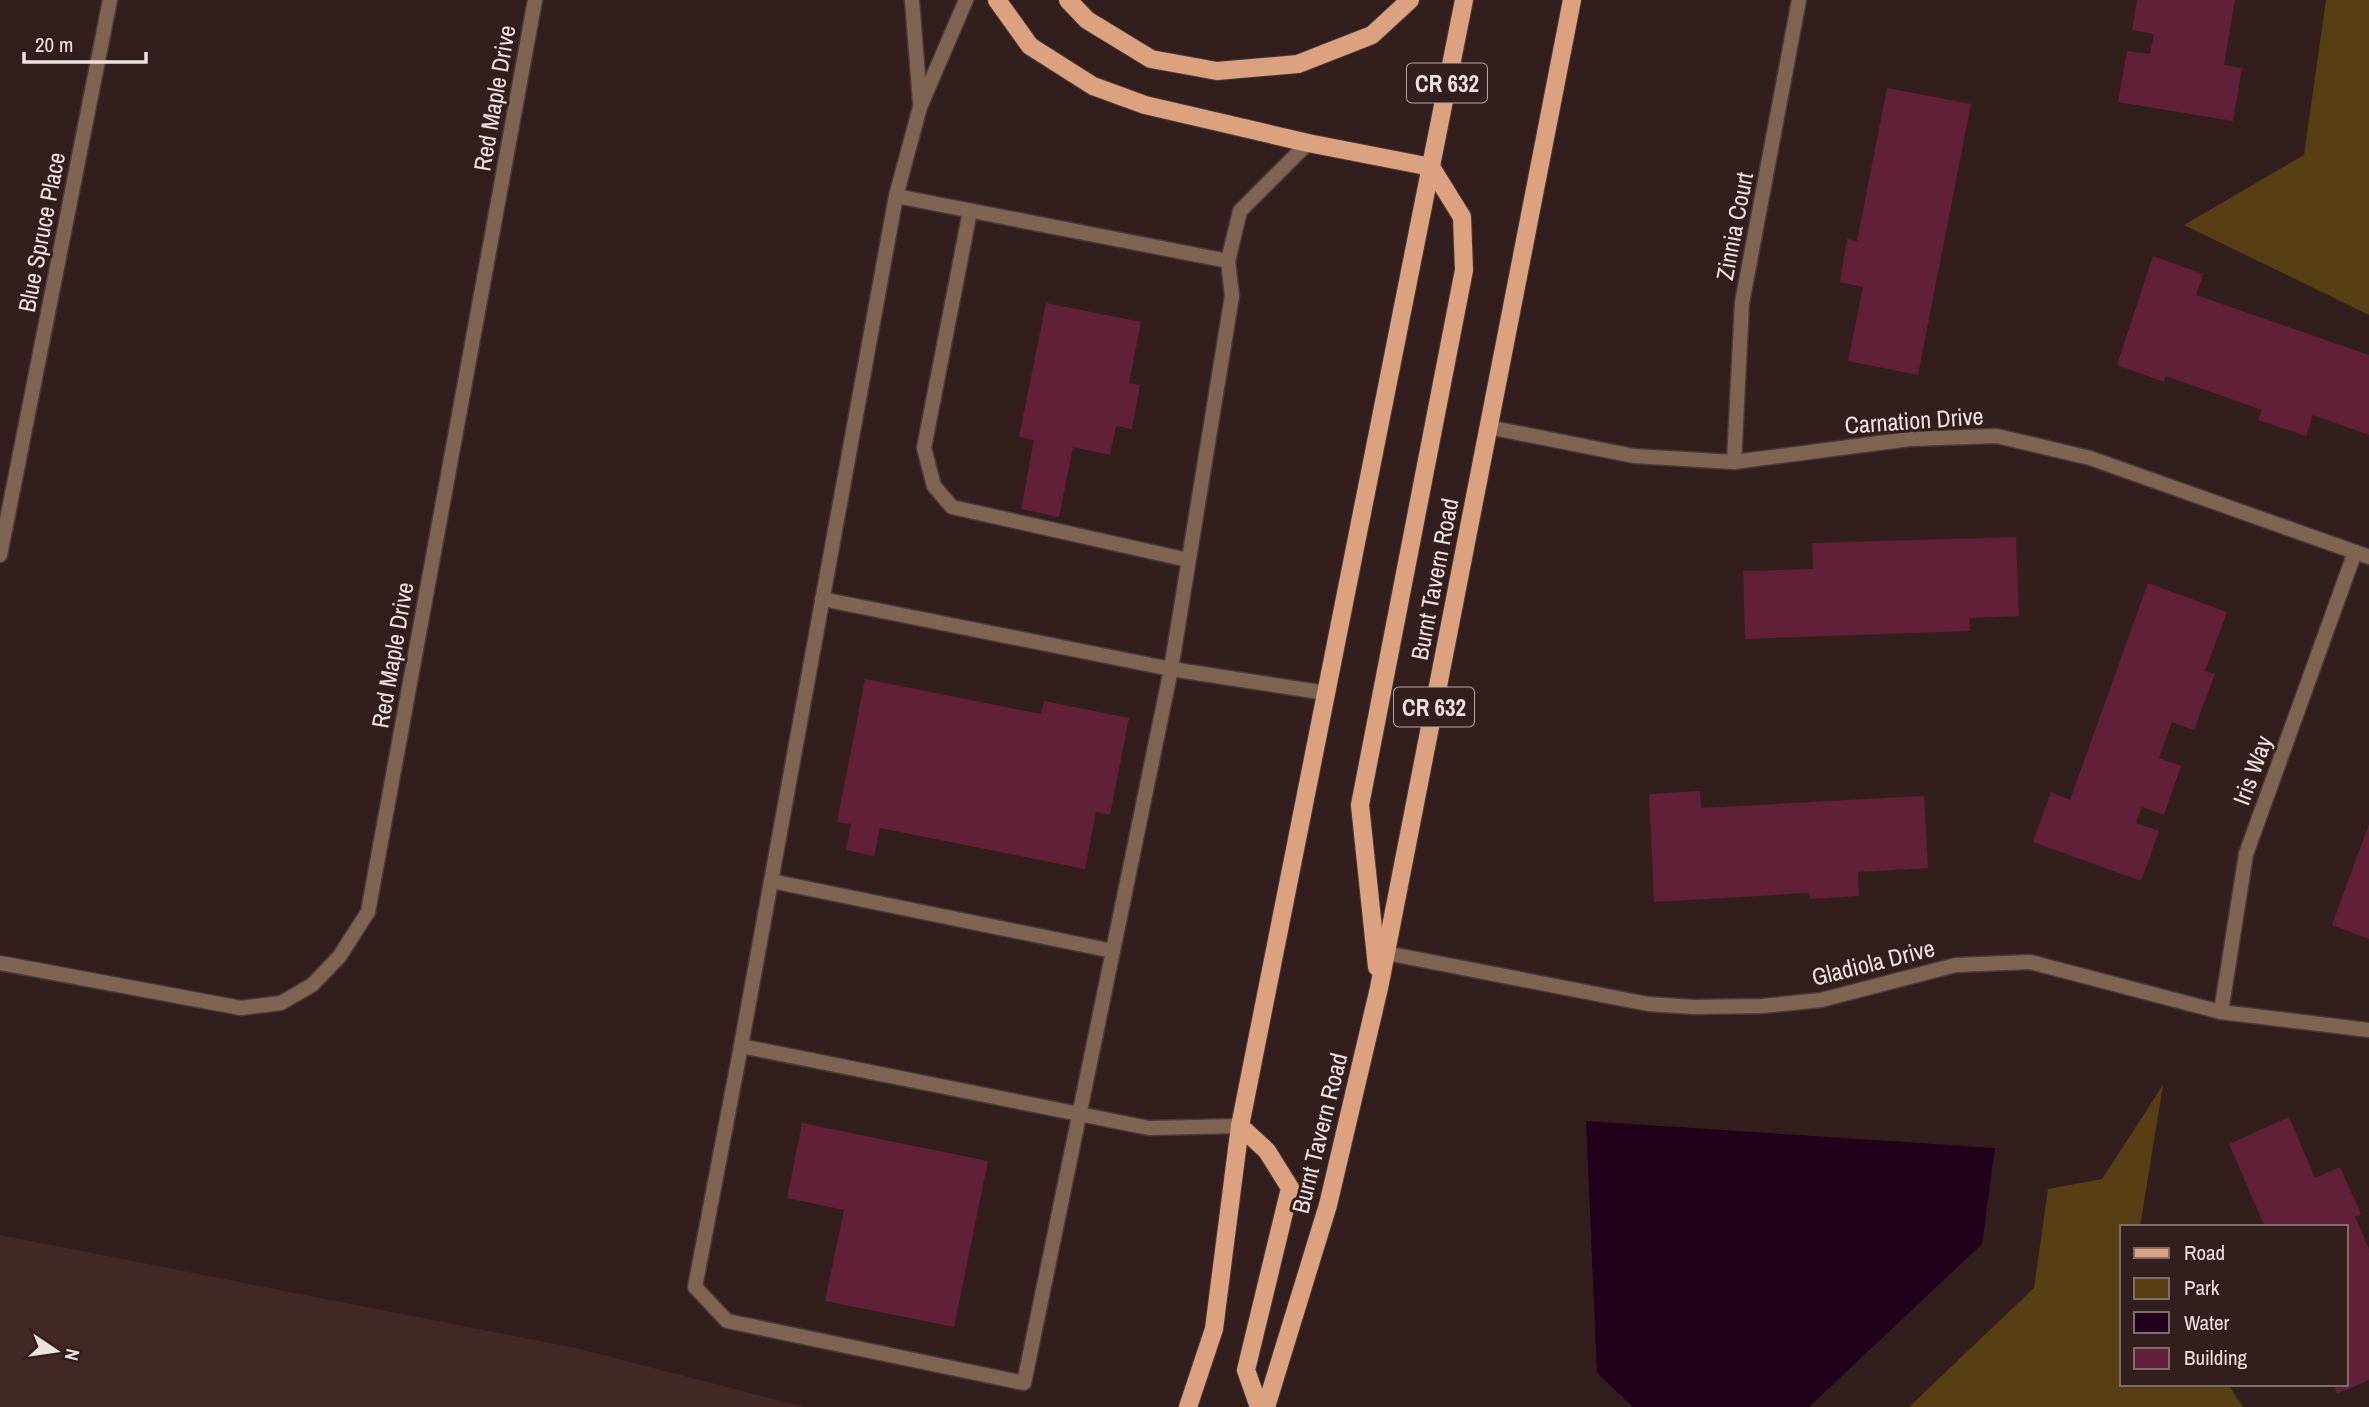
<svg xmlns="http://www.w3.org/2000/svg" width="2369" height="1407" font-family="'Archivo Narrow',sans-serif">
<rect width="100%" height="100%" fill="#321f1d"/>
<polygon fill="#422825" points="0,1235 575,1348 805,1407 0,1407"/>
<g fill="#573e13">
<polygon points="2326,0 2369,0 2369,315 2184,225 2304,155"/>
<polygon points="2163,1085 2140,1227 2122,1227 2122,1384 2228,1384 2243,1407 1909,1407 2034,1288 2048,1189 2102,1179"/>
</g>
<polygon fill="#21001c" points="1586,1121 1995,1148 1982,1244 1809,1407 1633,1407 1597,1373"/>
<g fill="#611f38">
<polygon points="2137,0 2235,0 2224,65 2242,68 2233,121 2118,102 2127,51 2150,54 2154,34 2132,30"/>
<polygon points="1887,88 1971,104 1918,375 1848,361 1863,287 1840,282 1847,239 1857,241"/>
<polygon points="2153,256 2203,274 2196,295 2369,355 2369,435 2313,415 2306,436 2258,420 2262,410 2166,376 2164,382 2117,365"/>
<polygon points="1046,303 1141,322 1129,383 1140,385 1132,429 1116,426 1110,455 1073,447 1059,517 1021,509 1034,440 1019,437"/>
<polygon points="2016,537 2019,616 1969,618 1970,631 1745,639 1743,571 1813,569 1812,543"/>
<polygon points="2148,583 2227,612 2205,671 2215,674 2194,730 2172,722 2159,758 2181,766 2164,815 2142,807 2136,823 2159,831 2141,881 2033,842 2051,792 2070,800"/>
<polygon points="865,679 1041,714 1044,701 1129,718 1110,815 1096,812 1085,869 880,828 874,856 846,850 851,824 837,822"/>
<polygon points="1700,791 1701,808 1924,796 1928,868 1858,872 1859,896 1810,899 1809,893 1654,902 1649,794"/>
<polygon points="2369,824 2369,939 2332,925"/>
<polygon points="2289,1117 2315,1178 2340,1167 2361,1214 2355,1217 2369,1249 2369,1380 2337,1394 2333,1384 2346,1384 2346,1227 2265,1227 2229,1144"/>
<polygon points="802,1123 988,1161 954,1327 825,1301 844,1210 787,1198"/>
</g>
<g fill="none" stroke-linecap="round" stroke-linejoin="round">
<g stroke="#4c3a38" stroke-width="17">
<g id="lane">
<polyline points="912,0 920,102"/>
<polyline points="896,196 1228,261"/>
<polyline points="970,211 924,448 934,486 952,507 1188,560"/>
<polyline points="822,599 1171,669 1232,296 1228,261 1240,211 1308,143"/>
<polyline points="771,881 1113,951"/>
<polyline points="741,1046 896,196 920,107 966,0"/>
<polyline points="1240,1126 1149,1128 741,1046 695,1287 727,1321 1024,1383 1171,669 1326,693"/>
</g>
</g>
<g stroke="#4c3a38" stroke-width="17">
<g id="street">
<polyline points="1488,427 1634,456 1734,462 1910,439 1997,436 2090,458 2369,557"/>
<polyline points="1734,462 1742,303 1799,0"/>
<polyline points="0,555 110,0"/>
<polyline points="1386,953 1648,1004 1694,1007 1762,1006 1821,1000 1956,965 2030,962 2221,1012 2369,1030"/>
<polyline points="0,963 241,1008 281,1003 312,985 339,957 368,912 535,0"/>
<polyline points="2221,1012 2246,854 2355,552"/>
</g>
</g>
<g stroke="#4c3a38" stroke-width="20">
<g id="primary">
<polyline points="997,0 1030,46 1093,86 1145,105 1308,143 1431,167 1462,217 1464,270 1360,805 1377,967"/>
<polyline points="1068,0 1087,20 1151,59 1217,71 1298,64 1372,35 1410,0"/>
<polyline points="1240,1126 1267,1151 1290,1188 1246,1370 1259,1407"/>
<polyline points="1188,1407 1214,1329 1240,1126 1464,0"/>
<polyline points="1266,1407 1328,1205 1379,988 1572,0"/>
</g>
</g>
<use href="#lane" stroke="#806453" stroke-width="14"/>
<use href="#street" stroke="#806453" stroke-width="14"/>
<use href="#primary" stroke="#dca280" stroke-width="18"/>
</g>
<g text-anchor="middle" dominant-baseline="central" stroke-width="6" stroke-linejoin="round" paint-order="stroke">
<g fill="#321f1d" stroke="#b6a7a5" stroke-width="2">
<rect x="1407" y="63.5" width="80" height="39" rx="5"/>
<rect x="1394" y="687.5" width="80" height="39" rx="5"/>
</g>
<g font-size="23" font-weight="bold" fill="#eee1df">
<text x="1447" y="83">CR 632</text>
<text x="1434" y="707">CR 632</text>
</g>
<g font-size="24" fill="#eee1df" stroke="#321f1d">
<text transform="translate(494 98) rotate(-80)">Red Maple Drive</text>
<text transform="translate(1734 226) rotate(-79)">Zinnia Court</text>
<text transform="translate(41 232) rotate(-79)">Blue Spruce Place</text>
<text transform="translate(1914 420) rotate(-4)">Carnation Drive</text>
<text transform="translate(1434 579) rotate(-79)">Burnt Tavern Road</text>
<text transform="translate(392 655) rotate(-80)">Red Maple Drive</text>
<text transform="translate(2252 770) rotate(-70)">Iris Way</text>
<text transform="translate(1873 962) rotate(-14)">Gladiola Drive</text>
<text transform="translate(1319 1133) rotate(-76)">Burnt Tavern Road</text>
</g>
</g>
<rect x="2120" y="1225" width="228" height="161" fill="#321f1d" stroke="#7d6d6b" stroke-width="2"/>
<rect x="2134" y="1248" width="35" height="10" fill="#dca280" stroke="#7d6d6b" stroke-width="2"/>
<text x="2184" y="1260" font-size="21" fill="#eee1df">Road</text>
<rect x="2134" y="1278" width="35" height="21" fill="#573e13" stroke="#7d6d6b" stroke-width="2"/>
<text x="2184" y="1295" font-size="21" fill="#eee1df">Park</text>
<rect x="2134" y="1312" width="35" height="21" fill="#21001c" stroke="#7d6d6b" stroke-width="2"/>
<text x="2184" y="1330" font-size="21" fill="#eee1df">Water</text>
<rect x="2134" y="1348" width="35" height="21" fill="#611f38" stroke="#7d6d6b" stroke-width="2"/>
<text x="2184" y="1365" font-size="21" fill="#eee1df">Building</text>
<g transform="translate(56 1351) rotate(103)" stroke="#321f1d" stroke-width="5" paint-order="stroke">
<path d="M0-5L12 26L0 18L-12 26Z" fill="#eee1df"/>
<text y="-10" font-size="19" font-weight="bold" text-anchor="middle" fill="#eee1df">N</text>
</g>
<path d="M24 52v10h122v-10" fill="none" stroke="#eee1df" stroke-width="3.5"/>
<text x="35" y="52" font-size="21" fill="#eee1df" stroke="#321f1d" stroke-width="5" paint-order="stroke">20 m</text>
</svg>
